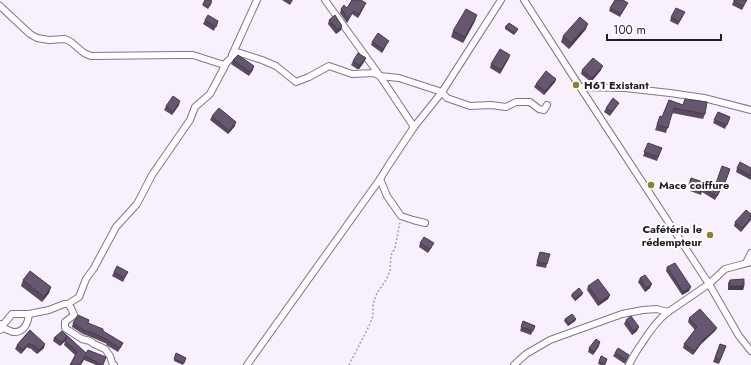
<svg xmlns="http://www.w3.org/2000/svg" width="751" height="365" font-family="Jost,sans-serif">
<rect width="100%" height="100%" fill="#f8f0fc"/>
<g fill="none" stroke-linecap="round" stroke-linejoin="round">
<g stroke="#85738d" stroke-width="8">
<g id="street">
<polyline points="325,0 380,76 414,127"/>
<polyline points="524,0 580,87 709,284 739,336 751,351"/>
<polyline points="0,6 30,34 37,38 49,40 65,39 71,42 84,53 91,56 178,55 193,55 224,65 237,52 262,60 276,66 296,82 309,77 329,66 352,74 374,73 380,76 399,78 442,92 447,98 470,106 491,105 506,107 516,102 530,102 539,109 544,110 547,105"/>
<polyline points="232,55 257,0"/>
<polyline points="580,87 625,88 670,93 704,98 751,110"/>
<polyline points="380,179 387,196 401,216 413,220 425,223"/>
<polyline points="746,263 751,253"/>
<polyline points="68,304 71,308 74,315 65,322 65,328 82,339 90,341 94,344 105,349 110,356 113,365 114,365"/>
<polyline points="0,324 3,325 12,314 29,314"/>
<path d="M0,330L3,328C6,329 10,331 13,332C24,333 28,323 29,314L49,310L64,304H68L79,297L86,279L94,268L116,227L137,204L152,175L190,120L195,107L210,94L227,62"/>
<polyline points="247,365 380,179 388,166 414,127 442,92 501,0"/>
<polyline points="514,365 526,354 550,340 622,314 643,310 657,309 668,312 709,284 725,269 751,262"/>
<path d="M629,365C632,358 636,352 640,346C649,333 656,321 668,312"/>
</g>
</g>
<polyline stroke="#a79fab" stroke-width="1.5" stroke-dasharray="2 2" stroke-linecap="butt" points="349,365 369,326 373,316 373,304 377,293 386,280 390,271 391,255 395,248 400,222"/>
<use href="#street" stroke="#fff" stroke-width="6"/>
</g>
<g fill="#594a5f">
<polygon points="282,0 293,0 290,5"/>
<polygon points="734,0 747,0 742,10 732,5"/>
<polygon points="212,3 208,9 202,5 203,4"/>
<polygon points="628,3 626,6 620,17 609,11 610,8"/>
<polygon points="364,7 358,18 352,14 347,23 340,13 341,9 347,8"/>
<polygon points="683,16 678,25 670,21 671,17"/>
<polygon points="205,20 218,21 214,31 203,24"/>
<polygon points="329,20 342,26 341,30 336,34 328,24"/>
<polygon points="475,21 463,43 451,37 453,31"/>
<polygon points="505,27 518,29 514,35 505,29"/>
<polygon points="586,29 569,49 561,42 563,36"/>
<polygon points="372,42 387,44 382,53 371,45"/>
<polygon points="366,58 364,62 359,69 357,69 351,65 353,61"/>
<polygon points="509,58 500,74 490,68 491,64"/>
<polygon points="233,60 254,66 253,70 249,76 231,64"/>
<polygon points="582,70 601,70 591,82 581,74"/>
<polygon points="556,79 555,82 544,95 534,87 536,84"/>
<polygon points="685,99 705,114 703,119 672,113 670,120 666,133 655,130 660,116 662,117 669,100 683,105"/>
<polygon points="179,105 172,115 164,110 166,106"/>
<polygon points="617,106 610,116 604,112 606,108"/>
<polygon points="718,112 730,117 725,129 713,123"/>
<polygon points="212,116 235,126 228,134 210,120"/>
<polygon points="648,143 662,148 657,161 643,156"/>
<polygon points="737,168 751,168 751,180 736,172"/>
<polygon points="730,169 722,191 720,191 715,200 702,192 701,195 690,191 692,187 688,185 691,178 715,186"/>
<polygon points="751,214 741,232 734,226 735,222"/>
<polygon points="420,243 432,247 428,253 419,247"/>
<polygon points="540,252 547,264 546,268 536,266"/>
<polygon points="667,267 689,291 682,295 666,271"/>
<polygon points="114,272 128,272 123,282 112,276"/>
<polygon points="640,278 650,288 645,292 638,282"/>
<polygon points="23,280 51,287 49,293 42,302 21,286"/>
<polygon points="730,280 744,286 743,290 728,290 728,283"/>
<polygon points="588,286 610,295 608,299 598,306 587,290"/>
<polygon points="572,294 582,295 575,301 571,296"/>
<polygon points="689,318 717,328 715,331 701,344 693,355 683,348 684,344 695,330 688,322"/>
<polygon points="565,319 576,319 575,321 568,326 564,321"/>
<polygon points="626,320 637,331 632,335 624,324"/>
<polygon points="523,321 535,326 531,335 520,331"/>
<polygon points="73,323 88,323 123,343 121,347 118,352 108,346 106,345 107,344 91,337 83,334 72,327"/>
<polygon points="30,330 44,348 37,354 30,348 30,349 27,347 21,354 15,349 17,345"/>
<polygon points="62,331 86,353 103,365 96,365 84,360 81,365 70,365 75,355 64,345 65,341 60,346 53,341 54,338"/>
<polygon points="720,344 726,346 719,364 713,362"/>
<polygon points="599,346 593,355 588,352 589,348"/>
<polygon points="176,353 186,358 183,365 174,361"/>
<polygon points="615,353 629,355 625,364 613,356"/>
<polygon points="601,356 607,359 605,365 601,365 598,364"/>
</g>
<g fill="#483c4e">
<polygon points="366,3 364,7 358,18 359,14"/>
<polygon points="354,11 352,14 347,23 348,19"/>
<polygon points="477,15 475,21 463,43 465,37"/>
<polygon points="588,24 586,29 569,49 571,43"/>
<polygon points="342,26 341,30 336,34 338,30"/>
<polygon points="389,41 387,44 382,53 383,49"/>
<polygon points="510,55 509,58 500,74 501,70"/>
<polygon points="366,58 364,62 359,69 357,69 359,65"/>
<polygon points="603,66 601,70 591,82 592,78"/>
<polygon points="556,79 555,82 544,95 545,91"/>
<polygon points="180,101 179,105 172,115 173,112"/>
<polygon points="236,122 235,126 228,134 229,131"/>
<polygon points="751,218 751,220 741,232 742,228"/>
<polygon points="652,284 650,288 645,292 646,288"/>
<polygon points="730,286 744,286 743,290 728,290"/>
<polygon points="51,287 49,293 42,302 44,297"/>
<polygon points="691,287 689,291 682,295 683,292"/>
<polygon points="583,293 582,295 575,301 575,299"/>
<polygon points="610,295 608,299 598,306 600,302"/>
<polygon points="576,319 575,321 568,326 569,324"/>
<polygon points="639,327 637,331 632,335 633,331"/>
<polygon points="717,328 715,331 701,344 693,355 695,351 703,340"/>
<polygon points="67,336 66,340 60,346 62,342"/>
<polygon points="600,342 599,346 593,355 594,352"/>
<polygon points="29,343 27,347 21,354 23,350"/>
<polygon points="45,344 44,348 37,354 39,350"/>
</g>
<g fill="#67566f" stroke="#483c4e">
<polygon points="205,0 210,0 212,1 208,7 203,4"/>
<polygon points="352,0 361,0 366,3 359,14 354,11 348,19 341,9 344,5 347,8"/>
<polygon points="615,0 623,0 628,3 621,14 610,8"/>
<polygon points="734,0 747,0 743,6 734,1"/>
<polygon points="676,8 685,12 679,22 671,17"/>
<polygon points="466,9 477,15 465,37 453,31"/>
<polygon points="208,15 218,21 216,27 205,20"/>
<polygon points="335,15 342,26 338,30 329,20"/>
<polygon points="580,17 588,24 571,43 563,36"/>
<polygon points="509,23 518,29 515,33 505,27"/>
<polygon points="378,33 389,41 383,49 372,42"/>
<polygon points="500,49 510,55 501,70 491,64"/>
<polygon points="358,53 366,58 360,65 359,65 353,61"/>
<polygon points="238,55 254,66 250,72 233,60"/>
<polygon points="593,58 603,66 592,78 582,70"/>
<polygon points="546,71 556,79 545,91 536,84"/>
<polygon points="173,96 180,101 173,112 166,106"/>
<polygon points="613,98 619,103 612,112 606,108"/>
<polygon points="685,99 707,102 705,114 674,108 670,120 668,128 657,125 660,116 662,117 669,100 683,105"/>
<polygon points="219,108 236,122 229,131 212,116"/>
<polygon points="718,112 730,117 727,125 714,120"/>
<polygon points="648,143 662,148 658,157 644,152"/>
<polygon points="740,162 751,168 751,176 737,168"/>
<polygon points="722,166 730,169 723,188 722,187 717,196 703,189 702,191 691,188 693,183 690,181 691,178 715,186"/>
<polygon points="746,210 751,214 751,218 742,228 735,222"/>
<polygon points="424,237 434,243 430,249 420,243"/>
<polygon points="540,252 550,254 547,264 537,262"/>
<polygon points="675,263 691,287 683,292 667,267"/>
<polygon points="117,266 128,272 124,278 114,272"/>
<polygon points="30,271 51,287 44,297 23,280"/>
<polygon points="645,275 652,284 646,288 640,278"/>
<polygon points="598,279 610,295 600,302 588,286"/>
<polygon points="744,279 744,286 730,286 730,280"/>
<polygon points="579,288 583,293 575,299 572,294"/>
<polygon points="700,309 717,328 703,340 695,351 684,344 697,327 689,318"/>
<polygon points="572,314 576,319 569,324 565,319"/>
<polygon points="78,315 89,320 88,323 103,329 103,331 123,343 120,348 110,342 108,341 108,340 93,333 84,330 73,323"/>
<polygon points="631,316 639,327 633,331 626,320"/>
<polygon points="523,321 535,326 533,331 521,327"/>
<polygon points="30,330 45,344 39,350 32,344 31,345 29,343 23,350 17,345"/>
<polygon points="62,331 86,353 88,350 106,357 103,365 96,363 97,362 85,356 80,365 70,365 77,352 65,341 67,336 62,342 54,338"/>
<polygon points="596,339 600,342 594,352 589,348"/>
<polygon points="720,344 726,346 720,360 715,358"/>
<polygon points="618,348 629,355 626,360 615,353"/>
<polygon points="176,353 186,358 184,363 174,359"/>
<polygon points="601,356 607,359 605,364 599,362"/>
</g>
<g fill="#89822a" stroke="#fff" stroke-width="1.5">
<circle cx="576" cy="85" r="4"/>
<circle cx="651" cy="185" r="4"/>
<circle cx="710" cy="235" r="4"/>
</g>
<g text-anchor="middle" dominant-baseline="central" stroke-width="4" stroke-linejoin="round" paint-order="stroke">
<g font-size="11" font-weight="bold" fill="#241d27" stroke="#fff" text-anchor="start">
<text x="584" y="85">H61 Existant</text>
<text x="659" y="185">Mace coiffure</text>
<text x="702" y="229" text-anchor="end">Cafétéria le<tspan x="702" dy="13">rédempteur</tspan></text>
</g>
</g>
<path d="M607 34v6h114v-6" fill="none" stroke="#241d27" stroke-width="2"/>
<text x="613" y="34" font-size="12" fill="#241d27" stroke="#ffffff" stroke-width="3" paint-order="stroke">100 m</text>
</svg>
